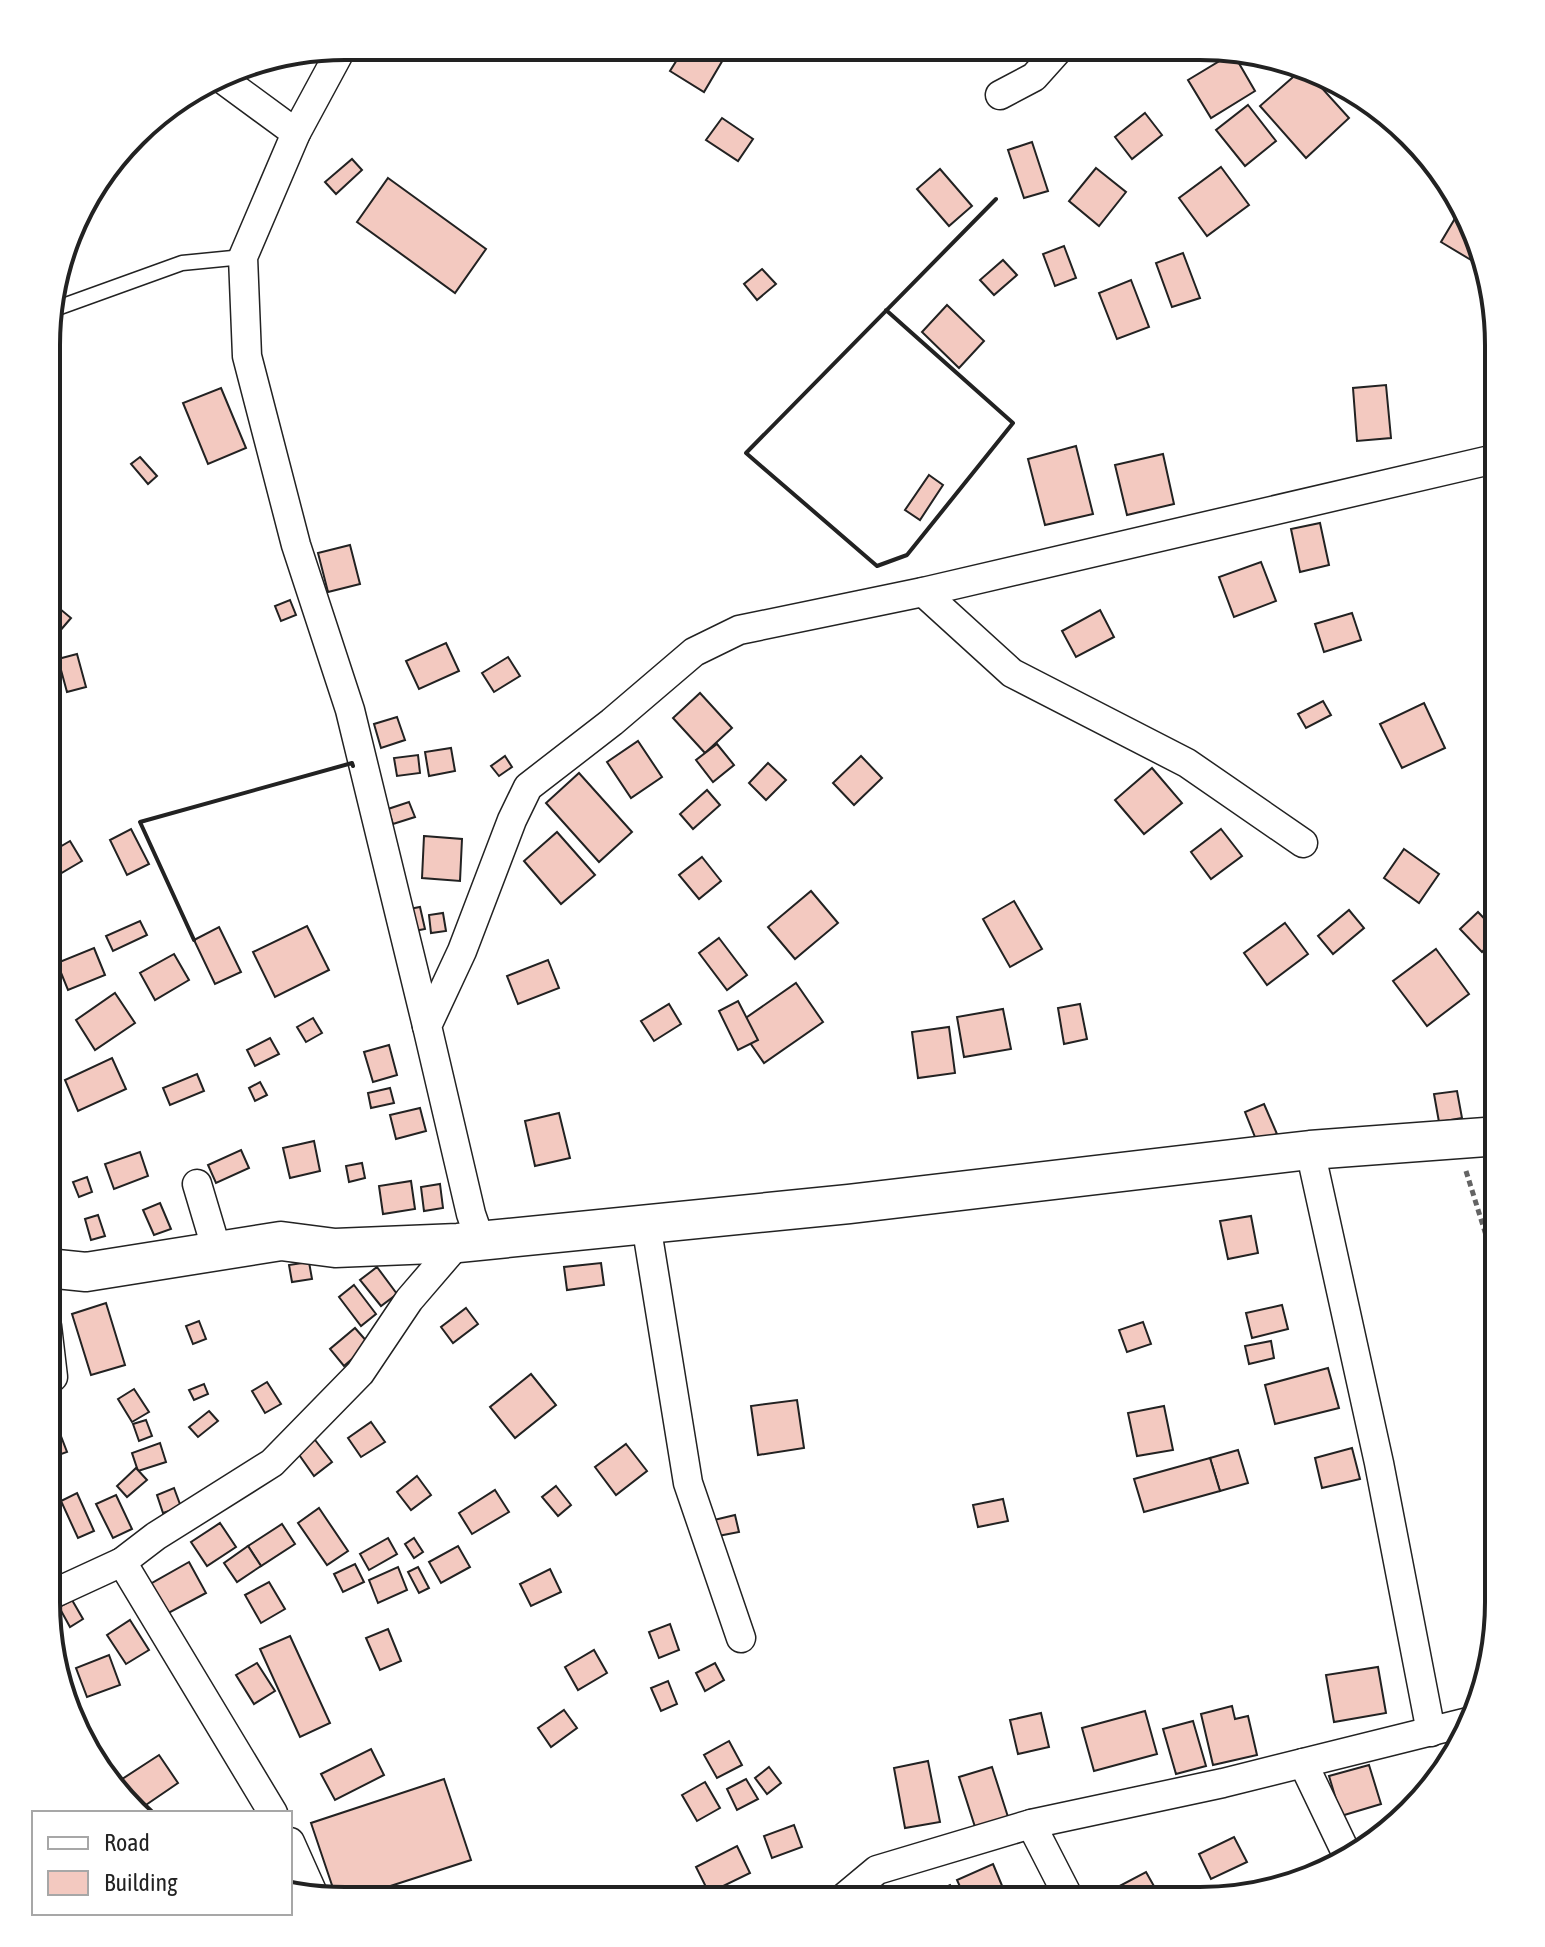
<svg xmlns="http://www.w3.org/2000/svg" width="1545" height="1947" font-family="'Asap Condensed',sans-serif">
<rect width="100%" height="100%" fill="#fff"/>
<g fill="#f3c9c0" stroke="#222" stroke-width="2">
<polygon points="685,47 707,47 724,58 704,92 670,71"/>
<polygon points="1233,53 1255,91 1211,118 1188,80"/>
<polygon points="1300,71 1311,76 1349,118 1306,158 1260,106"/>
<polygon points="1248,105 1276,141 1245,166 1216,130"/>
<polygon points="1145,113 1162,135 1132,159 1115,137"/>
<polygon points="722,118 753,139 738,161 706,140"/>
<polygon points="1032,142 1048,191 1024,198 1008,150"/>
<polygon points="352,159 362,170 336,194 325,182"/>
<polygon points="1221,167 1249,205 1207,236 1179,198"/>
<polygon points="1096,168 1126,192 1099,226 1069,201"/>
<polygon points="940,169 972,206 949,226 917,189"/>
<polygon points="388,178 486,249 455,293 357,222"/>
<polygon points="1463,205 1480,246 1471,260 1441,242"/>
<polygon points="1064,246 1076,278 1055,286 1043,254"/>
<polygon points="1183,253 1200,298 1172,307 1156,263"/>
<polygon points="1003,260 1017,275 994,295 980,280"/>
<polygon points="762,269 776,284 757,300 744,284"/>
<polygon points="1131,280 1149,327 1117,339 1099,293"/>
<polygon points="947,305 984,341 959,368 922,332"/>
<polygon points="1386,385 1391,438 1357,441 1353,388"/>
<polygon points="221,388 246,448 208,464 183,403"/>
<polygon points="1076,446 1093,514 1045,525 1028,459"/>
<polygon points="1163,454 1174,504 1127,515 1115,465"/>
<polygon points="140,457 157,476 148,484 131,464"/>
<polygon points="929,475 943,485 920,520 905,510"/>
<polygon points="1320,523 1329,565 1300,572 1291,529"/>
<polygon points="350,545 360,584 328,592 318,553"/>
<polygon points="1261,562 1276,601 1234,617 1219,577"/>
<polygon points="48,599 71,618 59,632 48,623"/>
<polygon points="290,600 296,615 281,621 275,606"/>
<polygon points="1100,610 1114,637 1076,657 1062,631"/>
<polygon points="1352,613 1361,640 1324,652 1315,624"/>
<polygon points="446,643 459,671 419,689 406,661"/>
<polygon points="77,654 86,687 67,692 58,659"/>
<polygon points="508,657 520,676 494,692 482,673"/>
<polygon points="700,693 732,728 705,753 673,718"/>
<polygon points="1323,701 1331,715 1306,728 1298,714"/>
<polygon points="1424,703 1445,748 1402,768 1380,724"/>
<polygon points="397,717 405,740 381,748 374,724"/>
<polygon points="638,741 662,777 631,798 607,762"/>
<polygon points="717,744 734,765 713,782 696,760"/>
<polygon points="451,748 455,771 429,776 425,752"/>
<polygon points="418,755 420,773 397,776 394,758"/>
<polygon points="505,756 512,767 499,776 491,766"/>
<polygon points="861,756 882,778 854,805 833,783"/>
<polygon points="768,763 786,780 766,800 749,783"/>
<polygon points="1152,768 1182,803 1144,834 1115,800"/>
<polygon points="579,773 632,832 599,862 546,803"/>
<polygon points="707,790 720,805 693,829 680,814"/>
<polygon points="409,802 415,817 393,824 388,809"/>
<polygon points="131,829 149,864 127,875 110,840"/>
<polygon points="1221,829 1242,856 1211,879 1191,852"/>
<polygon points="557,832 595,875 561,904 524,861"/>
<polygon points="424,836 462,839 460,881 422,878"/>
<polygon points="70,841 82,861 58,875 48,854"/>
<polygon points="1404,849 1439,874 1419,903 1384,878"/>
<polygon points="702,857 721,881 699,899 679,875"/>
<polygon points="811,891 838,923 795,959 768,927"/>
<polygon points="1014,901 1042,949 1010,967 983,919"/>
<polygon points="420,907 425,929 414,931 409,909"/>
<polygon points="1349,910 1364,928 1333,954 1318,936"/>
<polygon points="1478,912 1499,934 1482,952 1460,929"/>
<polygon points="443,913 446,931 431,933 429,915"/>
<polygon points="140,921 147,935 113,951 106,936"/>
<polygon points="1285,923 1308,954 1267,985 1244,953"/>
<polygon points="307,926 329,970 275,997 253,952"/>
<polygon points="219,927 241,972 215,984 194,940"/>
<polygon points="719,938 747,975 727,990 699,953"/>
<polygon points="94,948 105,975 68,990 57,963"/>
<polygon points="1436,949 1469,994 1427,1026 1393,981"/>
<polygon points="174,954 189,980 155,1000 140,973"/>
<polygon points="548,960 559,988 518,1004 507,976"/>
<polygon points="796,983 823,1022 764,1063 737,1024"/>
<polygon points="115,993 135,1023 95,1050 76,1020"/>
<polygon points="738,1001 758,1040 738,1050 719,1011"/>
<polygon points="669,1004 681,1024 654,1041 641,1021"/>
<polygon points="1080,1004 1087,1039 1064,1044 1058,1008"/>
<polygon points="1003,1009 1011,1049 964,1057 957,1017"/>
<polygon points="313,1018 322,1033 306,1042 297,1027"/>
<polygon points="949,1027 955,1073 918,1078 912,1032"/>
<polygon points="270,1038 279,1054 255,1066 247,1050"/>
<polygon points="389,1045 397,1075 373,1082 364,1052"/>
<polygon points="112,1058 126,1089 78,1111 65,1080"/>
<polygon points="197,1074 204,1091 170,1105 163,1088"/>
<polygon points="260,1082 267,1095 255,1101 249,1088"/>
<polygon points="390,1088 394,1103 371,1108 368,1093"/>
<polygon points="1457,1091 1462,1118 1439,1122 1434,1094"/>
<polygon points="1264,1104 1277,1134 1257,1142 1245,1112"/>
<polygon points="420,1108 426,1131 396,1139 390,1115"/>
<polygon points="559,1113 570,1158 535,1166 525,1121"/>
<polygon points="314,1141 320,1171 290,1178 283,1148"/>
<polygon points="241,1150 249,1168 216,1183 208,1165"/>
<polygon points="140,1152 148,1176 114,1189 105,1164"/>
<polygon points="362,1163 365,1178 349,1182 346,1166"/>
<polygon points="87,1177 92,1192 79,1197 73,1182"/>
<polygon points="411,1181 415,1209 383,1214 379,1186"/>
<polygon points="440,1184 443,1208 424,1211 421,1187"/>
<polygon points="160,1203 171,1229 154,1235 143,1210"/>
<polygon points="98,1215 105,1236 91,1240 85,1219"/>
<polygon points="1251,1216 1258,1253 1228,1259 1220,1221"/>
<polygon points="309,1262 312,1279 292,1282 289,1265"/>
<polygon points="601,1263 604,1285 567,1290 564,1267"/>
<polygon points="377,1267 397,1294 381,1306 360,1280"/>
<polygon points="354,1285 376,1314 361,1326 339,1297"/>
<polygon points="106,1303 125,1365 91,1375 72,1314"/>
<polygon points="1282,1305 1288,1329 1252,1338 1246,1313"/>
<polygon points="466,1308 478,1324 453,1343 441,1327"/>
<polygon points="199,1321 206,1339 193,1344 186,1326"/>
<polygon points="1143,1322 1151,1344 1127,1352 1119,1330"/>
<polygon points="355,1328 369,1344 344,1366 330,1349"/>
<polygon points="1271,1341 1274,1358 1249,1364 1245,1346"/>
<polygon points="1328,1368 1339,1408 1275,1424 1265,1385"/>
<polygon points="531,1374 556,1405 515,1438 490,1407"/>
<polygon points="267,1382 281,1404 265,1413 252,1391"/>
<polygon points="204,1384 208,1394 194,1400 189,1390"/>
<polygon points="134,1389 149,1412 132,1422 118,1399"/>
<polygon points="797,1400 804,1448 758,1455 751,1406"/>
<polygon points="1164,1406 1173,1450 1137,1456 1128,1413"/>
<polygon points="209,1411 218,1421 198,1437 189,1427"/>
<polygon points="146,1420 152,1436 139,1441 133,1424"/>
<polygon points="371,1422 385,1442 361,1457 348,1438"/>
<polygon points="59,1431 67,1452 50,1458 46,1448 46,1436"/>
<polygon points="312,1436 332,1462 314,1476 295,1449"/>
<polygon points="160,1443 166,1462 138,1471 132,1453"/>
<polygon points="626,1444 647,1471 616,1495 595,1467"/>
<polygon points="1352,1448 1360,1479 1322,1488 1315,1458"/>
<polygon points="1238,1450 1248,1483 1220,1491 1210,1458"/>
<polygon points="1210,1458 1220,1491 1144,1512 1134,1479"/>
<polygon points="136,1468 147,1480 127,1497 117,1486"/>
<polygon points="417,1476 431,1495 411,1510 397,1492"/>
<polygon points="46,1477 56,1493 46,1498"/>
<polygon points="556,1486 571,1505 558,1516 542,1497"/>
<polygon points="174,1488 181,1507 163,1513 157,1495"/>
<polygon points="495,1490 509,1512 472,1534 459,1513"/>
<polygon points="77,1493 94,1531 78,1538 61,1501"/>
<polygon points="116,1495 132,1529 113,1538 96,1504"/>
<polygon points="1003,1499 1008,1521 978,1527 973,1505"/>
<polygon points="319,1508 348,1551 327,1565 298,1523"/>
<polygon points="735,1515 739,1532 718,1536 714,1520"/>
<polygon points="220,1523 236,1547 207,1566 191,1542"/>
<polygon points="282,1524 295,1544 261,1566 248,1546"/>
<polygon points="388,1538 397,1554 369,1570 360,1554"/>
<polygon points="414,1538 423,1552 414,1558 405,1544"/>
<polygon points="248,1546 261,1566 237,1582 224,1563"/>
<polygon points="458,1546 470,1567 441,1583 429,1562"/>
<polygon points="189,1562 206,1593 161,1617 145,1587"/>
<polygon points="355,1564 364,1582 343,1592 334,1574"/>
<polygon points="398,1567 407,1590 378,1603 369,1580"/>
<polygon points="418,1567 429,1588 419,1593 408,1572"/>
<polygon points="550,1569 561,1592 531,1606 520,1584"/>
<polygon points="269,1582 285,1609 261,1623 245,1595"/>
<polygon points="72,1600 83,1619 70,1627 59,1607"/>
<polygon points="52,1605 61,1623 49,1628 47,1607"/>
<polygon points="130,1620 149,1650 126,1664 107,1635"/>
<polygon points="670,1624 679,1650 659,1658 649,1632"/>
<polygon points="388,1629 401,1661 380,1670 366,1638"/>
<polygon points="290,1636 330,1723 300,1737 260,1649"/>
<polygon points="594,1650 607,1673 578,1690 565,1667"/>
<polygon points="109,1655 120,1685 87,1697 76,1668"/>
<polygon points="257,1663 275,1691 254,1704 236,1675"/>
<polygon points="715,1663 724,1680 705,1691 696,1673"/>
<polygon points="1378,1667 1386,1713 1334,1722 1326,1675"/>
<polygon points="668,1681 677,1704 661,1711 651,1688"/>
<polygon points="1232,1706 1235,1719 1248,1716 1257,1755 1213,1765 1201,1714"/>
<polygon points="564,1710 577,1728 551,1747 538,1728"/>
<polygon points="1145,1711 1157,1754 1094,1771 1082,1728"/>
<polygon points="1041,1713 1049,1747 1018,1754 1010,1720"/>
<polygon points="1193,1721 1206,1766 1176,1774 1163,1729"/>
<polygon points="729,1741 742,1765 717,1778 704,1755"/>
<polygon points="371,1749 384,1775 335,1800 321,1774"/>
<polygon points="159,1755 178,1783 140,1809 116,1783"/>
<polygon points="928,1761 940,1822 905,1828 894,1768"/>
<polygon points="1369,1765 1381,1804 1341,1816 1329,1776"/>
<polygon points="769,1767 781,1783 767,1794 755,1778"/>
<polygon points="992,1767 1009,1820 976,1830 959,1777"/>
<polygon points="444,1779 471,1860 347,1900 337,1900 311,1823"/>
<polygon points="746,1779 758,1799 737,1810 727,1789"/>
<polygon points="705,1782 720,1808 697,1821 682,1795"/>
<polygon points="794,1825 802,1847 772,1858 764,1836"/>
<polygon points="1234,1837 1247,1862 1211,1879 1199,1854"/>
<polygon points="737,1846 750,1873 709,1893 696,1867"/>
<polygon points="993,1864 1008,1900 966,1900 957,1880"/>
<polygon points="1146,1872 1159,1895 1149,1900 1093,1900"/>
<polygon points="950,1885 957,1900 919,1900"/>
</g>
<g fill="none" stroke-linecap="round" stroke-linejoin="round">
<g stroke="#222" stroke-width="17">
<polyline id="lane" points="49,311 182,263 243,257"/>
</g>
<g stroke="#222" stroke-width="31">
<g id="street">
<polyline points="343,46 296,133 243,257 247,356 296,545 350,710 427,1026"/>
<polyline points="221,78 296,133"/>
<polyline points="1000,95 1034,77 1060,48"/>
<polyline points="923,592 1012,673 1187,763 1303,843"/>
<polyline points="1310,1150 1379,1463 1431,1732"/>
<polyline points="197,1184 217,1251"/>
<polyline points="646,1224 688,1483 741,1638"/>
<polyline points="480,1240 471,1214 427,1026 462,951 512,820 528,787 612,722 694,652 739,630 923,592 1499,458"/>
<polyline points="47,1326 53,1377"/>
<polyline points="122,1562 273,1813"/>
<polyline points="46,1597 122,1562 156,1536 272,1463 360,1373 409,1300 458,1243"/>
<polyline points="1303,1763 1350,1861"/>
<polyline points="1031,1824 1070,1900"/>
<polyline points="290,1842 315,1898"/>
<polyline points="841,1900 877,1870 1031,1824 1223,1783 1472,1721"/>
</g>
</g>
<g stroke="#222" stroke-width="41">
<polyline id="secondary" points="47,1268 86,1272 281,1241 335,1248 458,1243 849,1204 1310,1150 1499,1136"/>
</g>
<polyline stroke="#646464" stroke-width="5" stroke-dasharray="6 4" stroke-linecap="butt" points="1466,1171 1499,1277"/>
<use href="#lane" stroke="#fff" stroke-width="14"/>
<use href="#street" stroke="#fff" stroke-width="28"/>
<use href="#secondary" stroke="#fff" stroke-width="38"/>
<g stroke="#222" stroke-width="4">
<polyline points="886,310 1013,423 907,555 877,566 746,453 996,199"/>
<polyline points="194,940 140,822 352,763 353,766"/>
</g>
</g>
<path d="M0 0H1545V1947H0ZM345 60H1200A285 285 0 0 1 1485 345V1602A285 285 0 0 1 1200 1887H345A285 285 0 0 1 60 1602V345A285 285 0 0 1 345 60Z" fill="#fff" fill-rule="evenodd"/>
<path fill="none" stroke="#222" stroke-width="4" d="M345 60H1200A285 285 0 0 1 1485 345V1602A285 285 0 0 1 1200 1887H345A285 285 0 0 1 60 1602V345A285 285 0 0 1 345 60Z"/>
<rect x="32" y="1811" width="260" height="104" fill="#ffffff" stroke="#a7a7a7" stroke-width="2"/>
<rect x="48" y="1837" width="40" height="12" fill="#ffffff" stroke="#a7a7a7" stroke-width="2"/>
<text x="104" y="1851" font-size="24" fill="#222222">Road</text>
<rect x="48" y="1871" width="40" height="24" fill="#f3c9c0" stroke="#a7a7a7" stroke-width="2"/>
<text x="104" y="1891" font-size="24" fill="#222222">Building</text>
</svg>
